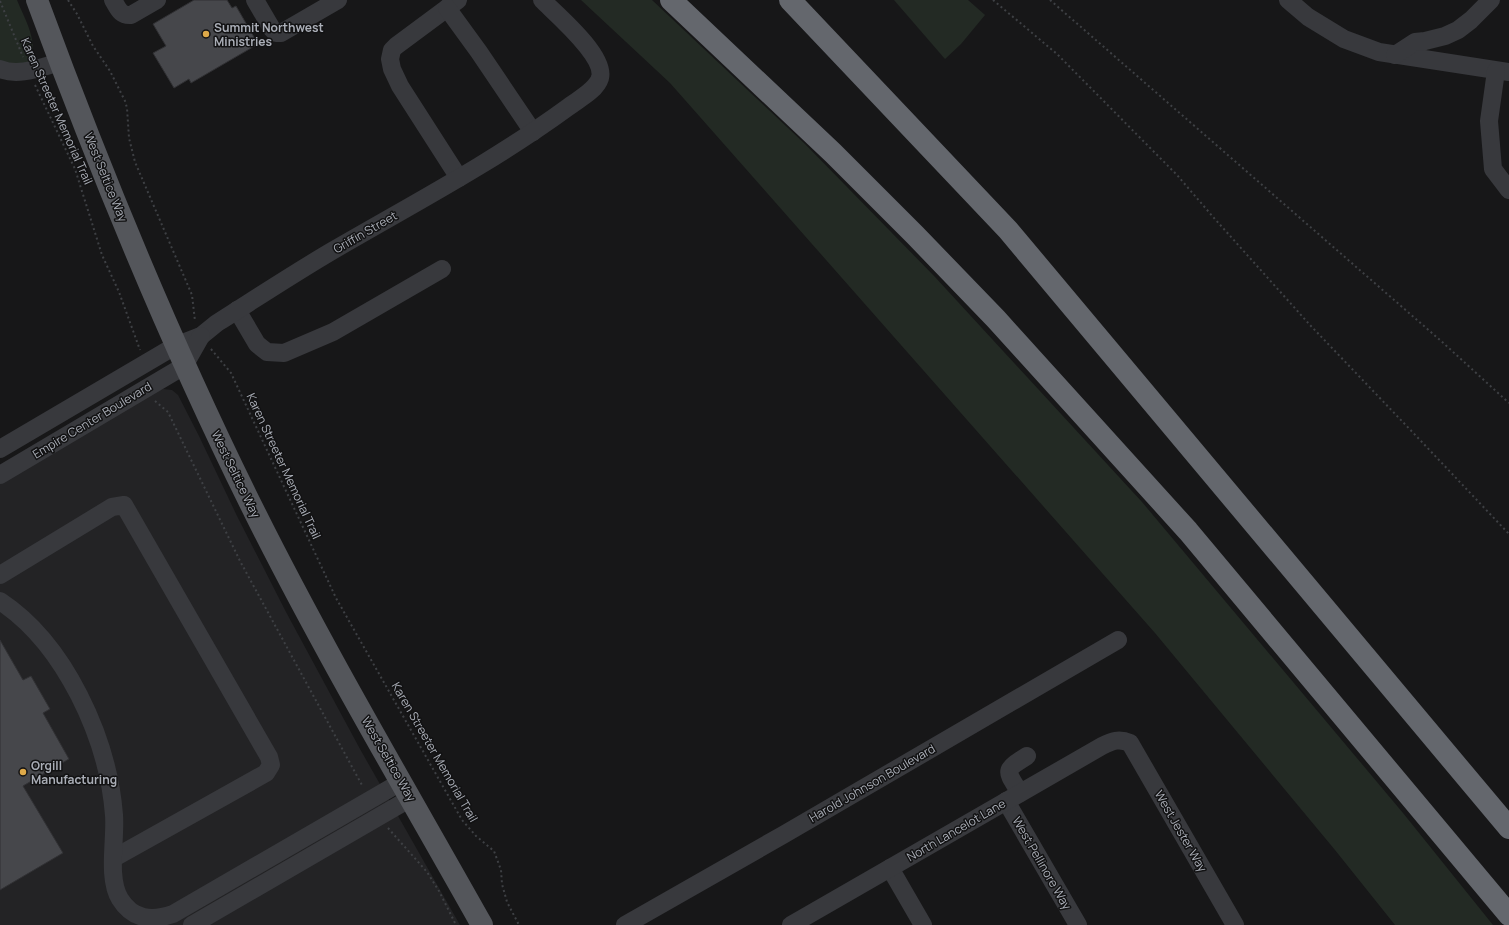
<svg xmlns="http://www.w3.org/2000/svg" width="1509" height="925" font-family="Manrope,sans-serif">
<rect width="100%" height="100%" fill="#171718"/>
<polygon fill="#232325" points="163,389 172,390 178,395 199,436 237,516 286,612 360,749 460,925 0,925 0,483 153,392"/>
<g fill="#232a24">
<path d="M0,0H17C25,20 40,43 29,64L0,63Z"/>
<polygon points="581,0 652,0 805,144 935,277 1142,502 1403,813 1493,925 1395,925 1335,850 1155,633 670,83"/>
<polygon points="894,0 968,0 985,15 961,44 945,59"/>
</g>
<g fill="#46474b" stroke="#313134">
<polygon points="194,0 227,0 232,8 236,6 258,44 191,83 189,79 174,88 153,53 166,46 153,24"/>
<polygon points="0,640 23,680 31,676 50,709 43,713 69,759 23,786 63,853 0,890"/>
</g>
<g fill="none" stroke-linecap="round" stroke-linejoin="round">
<g stroke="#3e4044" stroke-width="2" stroke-dasharray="2 3" stroke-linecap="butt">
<polyline points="68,0 77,14 93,46 110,71 125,101 127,108 129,138 135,162 192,295 195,321"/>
<polyline points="993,0 1057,54 1177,175 1214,218 1310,325 1421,441 1509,534"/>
<polyline points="1050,0 1440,340 1509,403"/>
<polyline points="0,1 23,57"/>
<polyline points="35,85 75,169 102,255 119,292 140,350"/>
<polyline points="211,349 231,373 336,598 462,820 476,836 494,851 501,870 502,884 507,902 519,925"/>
<polyline points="155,401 168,412 240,561 363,787"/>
<polyline points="388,828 427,872 439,891 456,925"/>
</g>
<g stroke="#38393d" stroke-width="18">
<path d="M113,0C118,8 120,16 131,15L157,0"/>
<polyline points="255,0 272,29 276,33 281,33 338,0"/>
<polyline points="458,0 396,46 392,50 390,59 392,69 400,86 459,178"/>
<polyline points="1288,0 1308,17 1344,39 1379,52 1509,72"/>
<polyline points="447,8 479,52 533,132"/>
<polyline points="1395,55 1415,42 1425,41 1445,36 1458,30 1471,20 1491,0"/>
<path d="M0,69C19,77 41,67 60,62"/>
<polyline points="1496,71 1489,121 1493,169 1509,190"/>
<polyline points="237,310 257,344 267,352 284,353 333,332 442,269"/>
<path d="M0,449L175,346L201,336L217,323C255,299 293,274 332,251C411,205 493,162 567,108C577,100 596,91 600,78C606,56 556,14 542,0"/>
<polyline points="0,475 184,366 201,336"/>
<polyline points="0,575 112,507 124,505 269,757 271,765 266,773 114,858"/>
<path d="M0,601C65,644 108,738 114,815C116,839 107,878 120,899C133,920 152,921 173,914L401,782"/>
<path d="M1020,793C1006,770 1003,771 1027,756"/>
<polyline points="1006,801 1078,925"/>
<polyline points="890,868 923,925"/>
<polyline points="192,925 411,798"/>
<polyline points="625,925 783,835 1118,640"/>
<path d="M791,925L1102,746C1112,741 1119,738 1130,743L1235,925"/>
</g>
<path stroke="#54565b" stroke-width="22" d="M37,0C101,174 172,347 255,513C325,653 405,788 482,925"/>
<g stroke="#64676d" stroke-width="22">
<polyline points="671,0 833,153 915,235 996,319 1188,531 1509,915"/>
<polyline points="790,0 1008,230 1509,828"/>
</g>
</g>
<g fill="#dea949" stroke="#121213" stroke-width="1.5">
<circle cx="206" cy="34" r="4"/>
<circle cx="23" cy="772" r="4"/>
</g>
<g text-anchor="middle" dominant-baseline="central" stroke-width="3" stroke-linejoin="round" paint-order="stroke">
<g font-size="12" font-weight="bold" fill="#aaaeb7" stroke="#121213" text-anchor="start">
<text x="214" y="27">Summit Northwest<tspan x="214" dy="14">Ministries</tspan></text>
<text x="31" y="765">Orgill<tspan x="31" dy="14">Manufacturing</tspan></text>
</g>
<g font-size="12" fill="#aaaeb7" stroke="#121213">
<text transform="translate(57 111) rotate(66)">Karen Streeter Memorial Trail</text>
<text transform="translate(106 177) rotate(68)">West Seltice Way</text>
<text transform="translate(365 232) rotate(-30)">Griffin Street</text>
<text transform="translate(92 420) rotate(-31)">Empire Center Boulevard</text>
<text transform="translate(284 466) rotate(65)">Karen Streeter Memorial Trail</text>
<text transform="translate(236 474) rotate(64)">West Seltice Way</text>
<text transform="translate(435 752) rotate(60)">Karen Streeter Memorial Trail</text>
<text transform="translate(389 759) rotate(60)">West Seltice Way</text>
<text transform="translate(872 783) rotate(-30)">Harold Johnson Boulevard</text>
<text transform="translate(956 830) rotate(-30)">North Lancelot Lane</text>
<text transform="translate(1181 831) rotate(60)">West Jester Way</text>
<text transform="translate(1042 863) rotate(60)">West Pellinore Way</text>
</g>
</g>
</svg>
